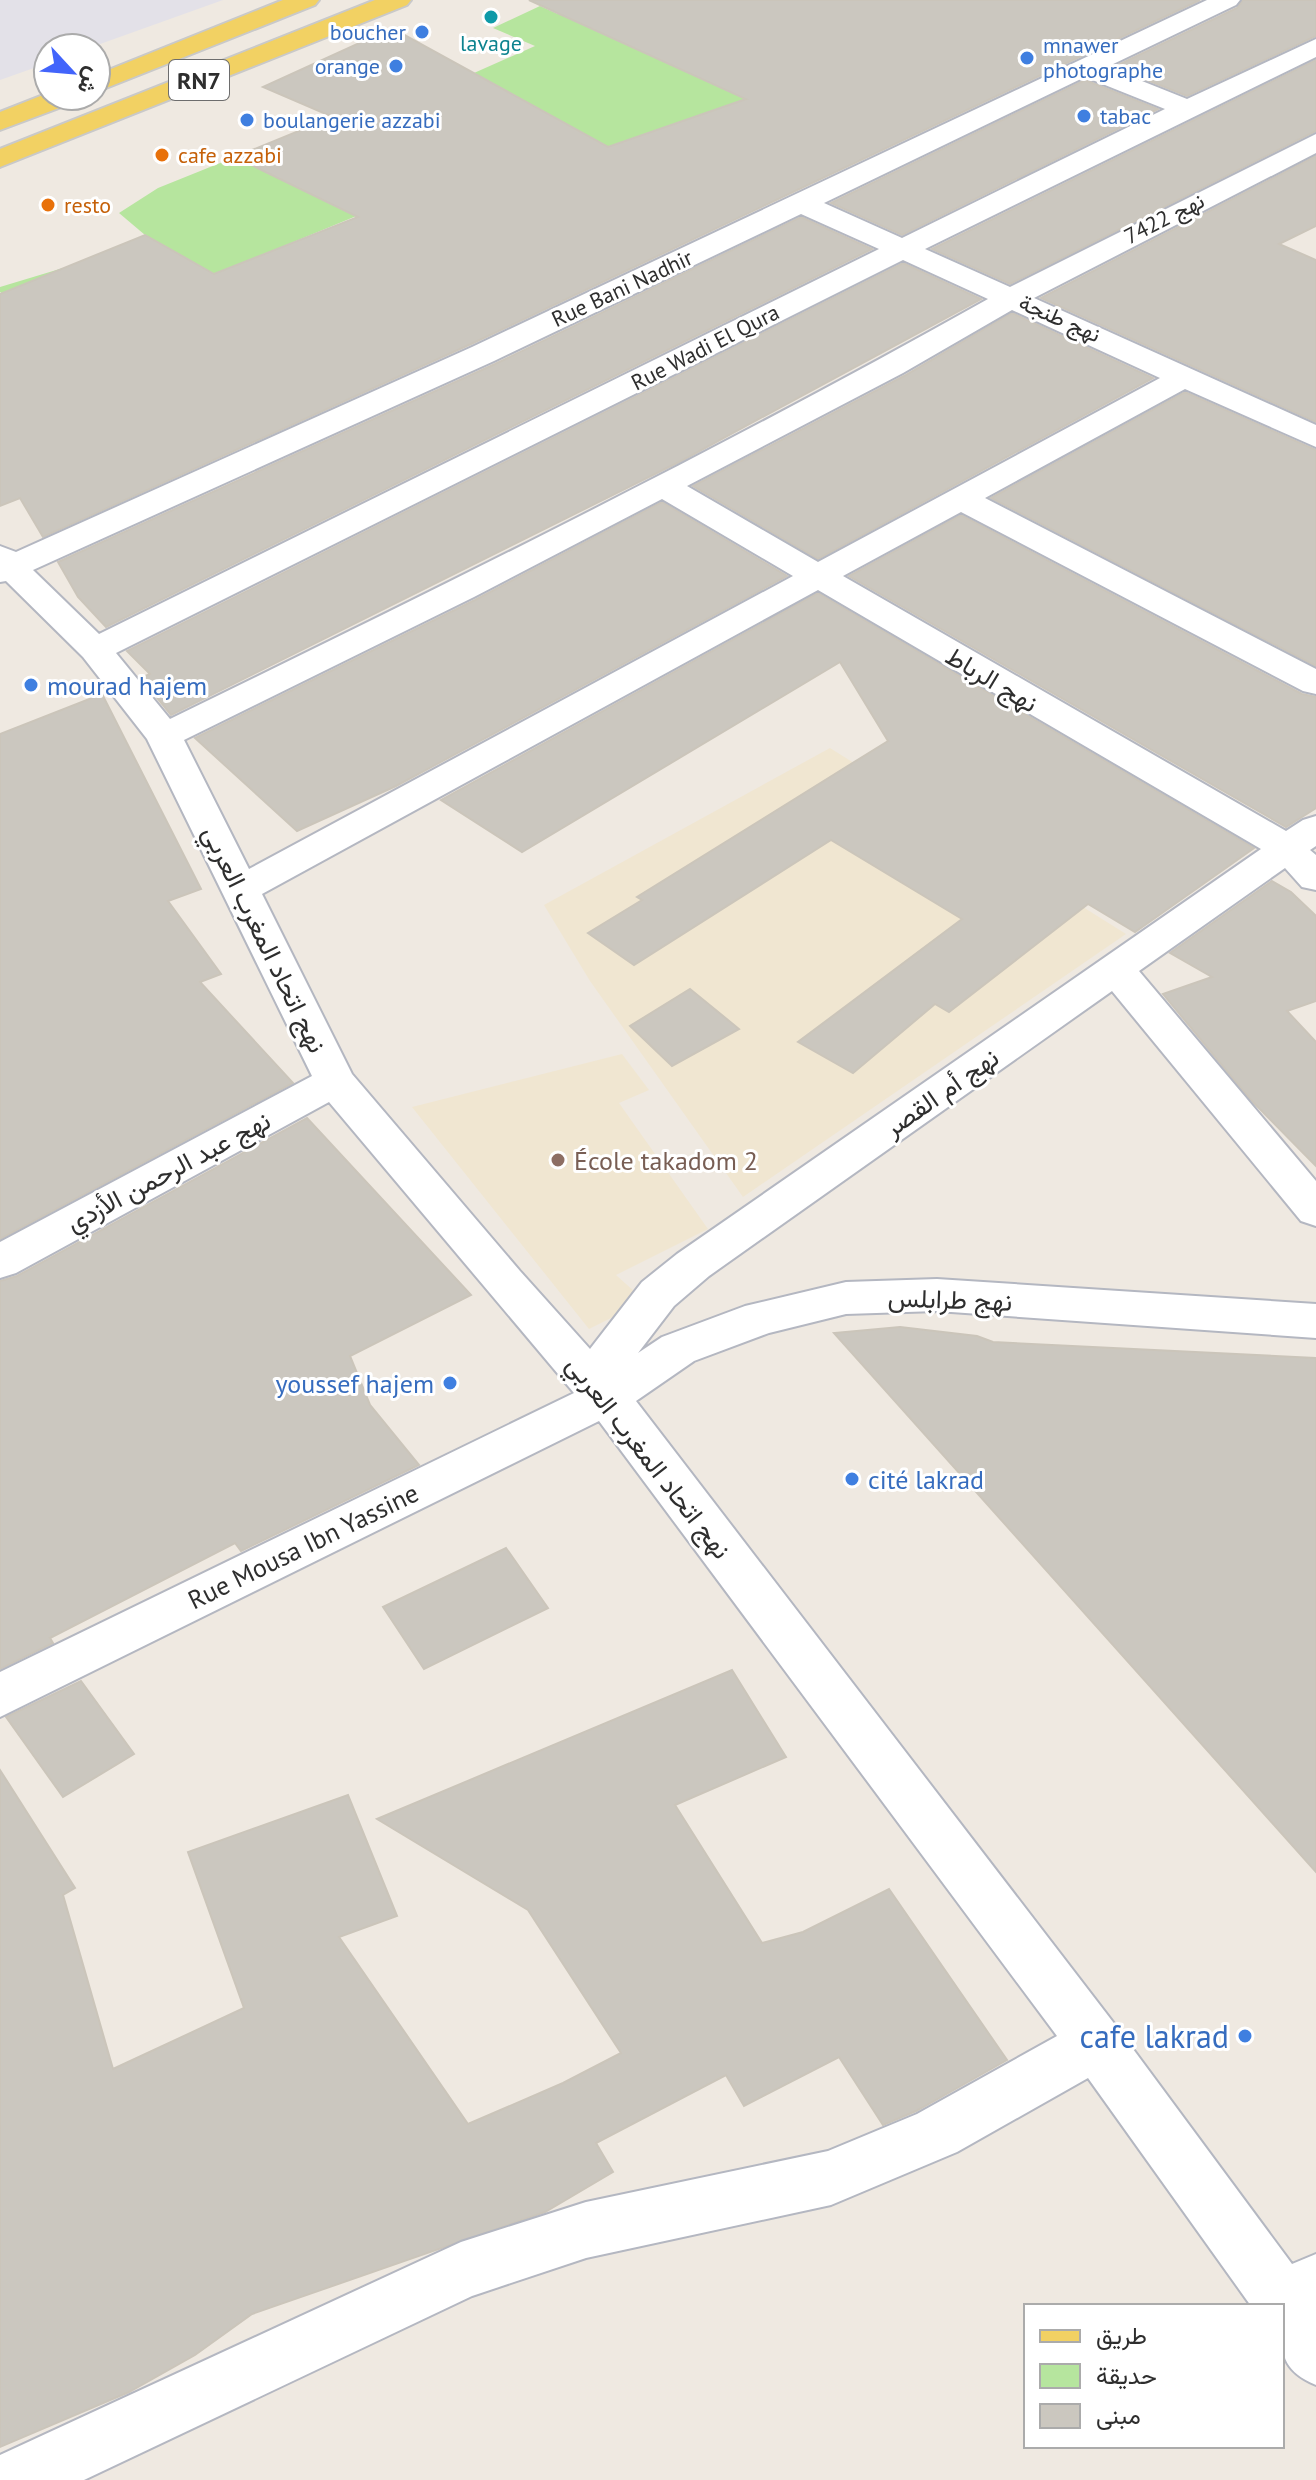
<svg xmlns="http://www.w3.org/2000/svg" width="1316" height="2480" font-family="'PT Sans',Vazirmatn,sans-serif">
<rect width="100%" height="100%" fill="#efe9e1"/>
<polygon fill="#e3e1e8" points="0,0 223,0 89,48 48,48 48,63 0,80"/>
<g fill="#f0e6d1">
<polygon points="830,748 1126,934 743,1197 590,981 544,905"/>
<polygon points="622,1054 649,1090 619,1103 708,1229 616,1275 645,1301 589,1329 412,1107"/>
</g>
<polygon fill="#b6e59e" points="593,0 605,0 622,42 681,69 719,54 800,78 670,174 610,146 559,168 499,157 250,260 204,286 166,399 0,292 0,287 63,268 109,295 190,261 145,235 119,213 158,188 235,157 292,185 474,73 535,46 493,28 540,6 558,14"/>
<g fill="#cbc7bf" stroke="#cbc5ba" stroke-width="2">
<polygon points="529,0 1200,0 471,344 43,537 20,498 0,506 0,294 145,235 214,274 358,217 235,157 333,117 263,87 392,28 608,147 746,99"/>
<polygon points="1243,0 1316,0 1316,36 1187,96 1114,67 1237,8"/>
<polygon points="1316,60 1316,131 1010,284 932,249"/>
<polygon points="1085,80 1158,109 902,235 831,203"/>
<polygon points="1316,156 1316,226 1279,244 1316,260 1316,422 1041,298"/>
<polygon points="801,217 872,249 106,627 78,597 58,562 495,364"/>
<polygon points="903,263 981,299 683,460 171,715 141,678 150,674 127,651"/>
<polygon points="1012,313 1153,378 818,559 693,486 904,376"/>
<polygon points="1185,392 1316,450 1316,666 991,498"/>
<polygon points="662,502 787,576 396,786 297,831 195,738 475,600"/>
<polygon points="961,515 1302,694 1316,697 1316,808 1286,827 849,576"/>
<polygon points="818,593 1254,848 1135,932 1088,904 949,1012 935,1004 853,1073 798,1042 962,919 831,840 634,965 588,933 642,900 637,897 888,741 840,662 522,852 441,800"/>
<polygon points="102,694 201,889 168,901 221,974 200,982 293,1083 0,1239 0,734"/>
<polygon points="1272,881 1291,892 1316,916 1316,1001 1287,1011 1316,1042 1316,1166 1250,1099 1163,994 1212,977 1170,953"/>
<polygon points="690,989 739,1029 672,1066 630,1026"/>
<polygon points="307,1118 471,1295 350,1356 370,1405 419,1465 241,1551 235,1543 50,1638 53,1643 0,1669 0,1281 17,1276"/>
<polygon points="900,1327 977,1336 993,1342 1316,1358 1316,1872 834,1333"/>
<polygon points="506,1548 548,1608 424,1669 383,1607"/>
<polygon points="732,1670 786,1757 675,1805 762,1943 803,1932 889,1889 1007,2060 916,2111 883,2125 839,2057 744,2106 726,2075 596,2143 613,2172 545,2212 252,2314 195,2355 129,2392 0,2447 0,1770 75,1888 63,1895 113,2069 244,2008 188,1852 348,1795 397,1916 339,1937 468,2124 563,2083 621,2053 528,1910 377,1819"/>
<polygon points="81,1681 134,1754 63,1797 6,1717"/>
</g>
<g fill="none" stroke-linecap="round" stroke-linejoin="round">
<g stroke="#b4b7c1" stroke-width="4">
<path id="minor" d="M1207,0H1240L1236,5L1107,67L1187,99L1316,39V57L925,249L1010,287L1316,134V153L1034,298L1316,425V447L1185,389L985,498L1316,669V694L1303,691L961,512L843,576L1286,831L1303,820L1316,816V846L1310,850L1316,855V890L1302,887L1285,868L1139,971L1316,1181V1226L1301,1221L1112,991L709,1276L674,1306L638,1353L662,1337L745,1306L846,1282L937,1279L1316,1304V1338L937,1311L846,1314L769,1333L694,1361L636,1401L1116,2026L1292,2264L1316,2254V2385C1275,2368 1282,2345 1282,2306H1251L1088,2078L957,2152L831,2205L586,2258L472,2296L84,2480H0V2455L461,2242L586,2202L828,2151L917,2114L1057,2036L599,1421L0,1717V1672L574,1393L329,1102L16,1273L0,1278V1242L312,1076L147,739L83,657L6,581L0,582V546L16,552L472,347ZM1085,77L1165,109L902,238L824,203ZM801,214L879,249L99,634L33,570L494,361ZM903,260L988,299C721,449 445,585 170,719L116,653ZM1012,310L1160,378L818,562L687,486L903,373ZM662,499L793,576L249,869L184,740L474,597ZM818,590L1261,849L677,1254L642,1282L590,1349L520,1271L352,1074L262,894Z"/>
</g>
<g stroke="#c9c9c9" stroke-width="4">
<g id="primary">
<polygon points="283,0 319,0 315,5 96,92 96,75"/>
<polygon points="375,0 411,0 407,5 0,167 0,149"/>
<polygon points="48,93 78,96 75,102 0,130 0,112"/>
</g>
</g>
<use href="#minor" fill="#fff" fill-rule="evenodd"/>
<use href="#primary" fill="#f2d163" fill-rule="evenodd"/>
</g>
<circle fill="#0f9aa8" stroke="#fff" stroke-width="3" cx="491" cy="17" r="8"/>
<g fill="#3f7fe0" stroke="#fff" stroke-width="3">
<circle cx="422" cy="32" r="8"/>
<circle cx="1027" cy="58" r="8"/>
<circle cx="396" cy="66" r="8"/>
<circle cx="1084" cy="116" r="8"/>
<circle cx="247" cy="120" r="8"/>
<circle cx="31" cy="685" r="8"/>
<circle cx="450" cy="1383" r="8"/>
<circle cx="852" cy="1479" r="8"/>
<circle cx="1245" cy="2036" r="8"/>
</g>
<g fill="#e8710a" stroke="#fff" stroke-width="3">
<circle cx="162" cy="155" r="8"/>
<circle cx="48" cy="205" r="8"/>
</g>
<circle fill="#8d6e63" stroke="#fff" stroke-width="3" cx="558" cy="1160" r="8"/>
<g text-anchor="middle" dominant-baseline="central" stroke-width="6" stroke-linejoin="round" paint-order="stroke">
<g font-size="22" fill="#366cbe" stroke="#fff" text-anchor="start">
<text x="406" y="32" text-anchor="end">boucher</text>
<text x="1043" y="45">mnawer<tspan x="1043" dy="25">photographe</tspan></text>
<text x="380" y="66" text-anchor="end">orange</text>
<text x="1100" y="116">tabac</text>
<text x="263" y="120">boulangerie azzabi</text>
</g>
<g font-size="22" fill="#0d838f" stroke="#fff">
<text x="491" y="43">lavage</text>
</g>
<g font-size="22" fill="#c56008" stroke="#fff" text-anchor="start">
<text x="178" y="155">cafe azzabi</text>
<text x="64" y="205">resto</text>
</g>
<g font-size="22" fill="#2e2e2e" stroke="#fff">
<text transform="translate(1164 218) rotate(-27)">نهج 7422</text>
<text transform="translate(622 288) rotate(-25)">Rue Bani Nadhir</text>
<text transform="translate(1060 318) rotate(24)">نهج طنجة</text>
<text transform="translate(705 347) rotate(-27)">Rue Wadi El Qura</text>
</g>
<rect fill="#fff" stroke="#6d6d6d" stroke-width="2" x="169" y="60" width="60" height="40" rx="6"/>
<g font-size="24" font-weight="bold" fill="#2e2e2e">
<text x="199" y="80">RN7</text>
</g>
<g font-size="26" fill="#2e2e2e" stroke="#fff">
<text transform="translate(992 679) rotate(31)">نهج الرباط</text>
<text transform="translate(265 939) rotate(64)">نهج اتحاد المغرب العربي</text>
<text transform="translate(941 1092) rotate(-35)">نهج أم القصر</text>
<text transform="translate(168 1171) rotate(-28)">نهج عبد الرحمن الأزدي</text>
<text transform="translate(950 1299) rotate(2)">نهج طرابلس</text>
<text transform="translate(649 1457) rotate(52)">نهج اتحاد المغرب العربي</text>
<text transform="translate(303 1546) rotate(-26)">Rue Mousa Ibn Yassine</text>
</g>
<g font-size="26" fill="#366cbe" stroke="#fff" text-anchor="start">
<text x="47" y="685">mourad hajem</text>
<text x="434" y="1383" text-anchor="end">youssef hajem</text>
<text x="868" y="1479">cité lakrad</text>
</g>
<g font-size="26" fill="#785e54" stroke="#fff" text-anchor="start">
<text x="574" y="1160">École takadom 2</text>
</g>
<g font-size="32" fill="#366cbe" stroke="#fff" text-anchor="end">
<text x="1229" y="2036">cafe lakrad</text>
</g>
</g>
<rect x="1024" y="2304" width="260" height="144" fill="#ffffff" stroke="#ababab" stroke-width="2"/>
<rect x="1040" y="2330" width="40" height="12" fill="#f2d163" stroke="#ababab" stroke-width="2"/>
<text x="1096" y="2344" font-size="24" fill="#2e2e2e">طريق</text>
<rect x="1040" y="2364" width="40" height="24" fill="#b6e59e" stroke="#ababab" stroke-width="2"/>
<text x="1096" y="2384" font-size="24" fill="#2e2e2e">حديقة</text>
<rect x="1040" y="2404" width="40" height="24" fill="#cbc7bf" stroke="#ababab" stroke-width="2"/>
<text x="1096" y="2424" font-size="24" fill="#2e2e2e">مبنى</text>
<g transform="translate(72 72) rotate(116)"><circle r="38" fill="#ffffff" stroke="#ababab" stroke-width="2"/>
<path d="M0-6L14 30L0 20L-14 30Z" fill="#4264fb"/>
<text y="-12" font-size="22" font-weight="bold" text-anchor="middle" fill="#2e2e2e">ش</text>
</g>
</svg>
